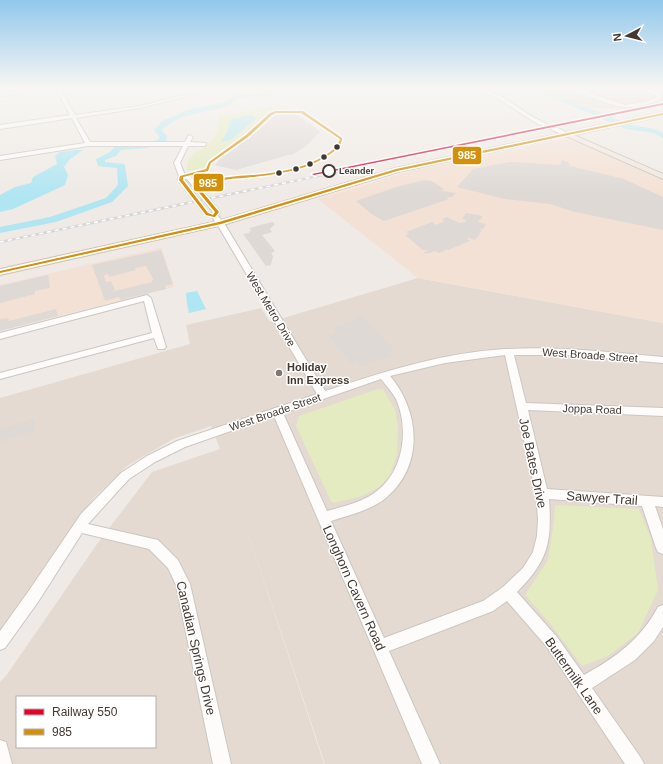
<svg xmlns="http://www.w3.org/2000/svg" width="663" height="764" font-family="Arial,sans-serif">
<rect width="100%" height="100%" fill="#efeae5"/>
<g fill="#e4dad1" fill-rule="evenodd">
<polygon points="542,88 663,88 663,101 627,109 590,108"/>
<path d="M418,278L663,323V764H325L237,500L324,764H0V682L6,676L97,544L152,472L220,449L211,426L173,439L127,466L94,498L50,560L7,624L0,632V398L190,344L186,325L261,308L270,322ZM17,697H155V747H17Z"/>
</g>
<g fill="#f4e1d5">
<polygon points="560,140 568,140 577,142 663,181 663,323 418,278 318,199 411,171"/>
<polygon points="159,248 162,248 174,287 0,331 0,285"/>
</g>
<g fill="#e4ebc1">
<path d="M281,105L291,111L279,110L269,113L238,141L208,161L206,167L202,170L193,172L187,170C184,157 199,152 207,145C211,141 214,136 218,132V117Z"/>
<polygon points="383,389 395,410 398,425 397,455 390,475 379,487 362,496 334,503 331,501 296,426 299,416 375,390"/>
<polygon points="555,505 639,509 651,539 658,590 638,633 608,656 582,666 552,626 525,595 548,560 554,521"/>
</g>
<g fill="#ded9d5" fill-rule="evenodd">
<polygon points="278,113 299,116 298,117 305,120 304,121 306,121 306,123 309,123 320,132 306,146 292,155 285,154 288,155 236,170 214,165 219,162 217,162 221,158 251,137"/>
<polygon points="562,160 568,162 570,166 624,179 663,197 663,230 575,212 550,204 505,199 457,187 473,169 510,162 560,165"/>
<polygon points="425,180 432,181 445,190 440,190 442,191 456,193 452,197 446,197 449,199 384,221 373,215 356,201 396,187"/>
<polygon points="466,213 483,216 478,222 486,224 483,229 478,228 482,230 475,240 469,238 467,239 470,241 448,250 444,248 446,250 439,253 435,251 426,254 424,252 429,250 423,250 405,235 409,234 406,232 432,222 436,225 445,221 442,219 447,217 463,225 459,223 465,222 466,220 462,219"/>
<polygon points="272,222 275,224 270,229 272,232 262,235 275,251 271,253 273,256 271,265 266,266 243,234 249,233 251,230 249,228"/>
<path d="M161,250L173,284L165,286L166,289L120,300L119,297L105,301L92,265ZM146,266L153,279L152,282L110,292L115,290L111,281L106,282L104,276L105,275L108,274L109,277L136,270L135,268Z"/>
<polygon points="48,275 50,288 35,291 35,294 0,303 0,286"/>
<polygon points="56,309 58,316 0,331 0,319 8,318 9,321"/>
<polygon points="362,315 394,350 389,352 392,356 360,366 357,362 351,364 328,335 334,334 337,326 352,321 357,317"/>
<polygon points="34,418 36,430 0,442 0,429"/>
</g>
<g fill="#b0e6f2">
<polygon points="251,115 257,118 230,140 221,142 228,130 231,119"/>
<polygon points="76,150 83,150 69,160 64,167 68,175 65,185 13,209 0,212 0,195 15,187 31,183 33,177 57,164 55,156 60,152"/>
<polygon points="197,291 206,309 189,313 187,304 186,293"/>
</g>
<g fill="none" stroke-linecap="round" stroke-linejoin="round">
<g fill="#b0e6f2" fill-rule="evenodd">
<path d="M271,88H278C265,101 256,94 241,98C235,99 231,105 225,107C204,113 179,113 162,130L167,136L166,142L147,148L121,150L116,156L105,160V162L124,164L125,166L128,186L112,202L56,222L0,233V227L50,217L106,198L118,185L117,168L98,166L96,159L110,152L116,145C131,142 145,145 159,139V136L154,130L162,121L193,108L222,103L239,94L262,93Z"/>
<polygon points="530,88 539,88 631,125 655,129 663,133 663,138 653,133 626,129"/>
</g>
<g stroke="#cbc6c1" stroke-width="2">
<g id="minor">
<path d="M46,88H60L75,115L140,106L212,88H219L140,108L76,118L90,142H185L188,136L190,135L193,137L190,142L206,143V145L204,146H188L180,163L185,175L191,177L220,212L218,216L224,223L325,391C380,373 435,355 493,350C550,345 606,352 663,357V363L567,355H514L526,403L663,408V416L528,410L547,489L663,497V507L655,506L663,529V554L658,552L656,548L642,506L549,499C552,543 548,561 517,592L557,637L584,675C615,658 641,639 658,607L663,605V627L654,641L635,660L592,688L641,758L644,764H625L547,647L507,601L493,611L389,651L440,764H422L274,416L185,447L155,462L129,479L88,524L158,540L178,560L190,584L231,764H213L176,585L168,568L149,549L82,533L38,602L5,648L0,650V631L28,592L81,514L121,473L147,456L177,441L317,394L217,224L212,217L205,215L178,180L179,176L174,163L183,146H88L0,160V156L85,143L72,118L0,129V125L70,115L56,89L0,96V94ZM184,179H187L213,212L212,213H209ZM505,355L536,494L538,519L537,536L533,552L523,568L503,587L483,601L384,638L331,521C350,515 372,510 387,497C424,465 420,411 390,376L445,363ZM381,379C386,385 392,392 396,399C409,428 404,470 378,490C364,502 345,506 327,511L283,413Z"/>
<path d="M475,88C497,88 521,112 541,121C550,126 561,128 569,134L564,135L536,123L500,100Z"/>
<path d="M568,88L579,90L599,88L585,91L624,105L646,102L657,97L652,93L638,88L656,91L662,97C656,104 633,108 624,107C616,107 574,92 568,88Z"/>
<polygon points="147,295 151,298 166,347 164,349 158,349 154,338 0,379 0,373 152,333 144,301 0,339 0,333"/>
<polygon points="0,740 6,742 12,764 0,764"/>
</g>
</g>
<g stroke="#d3c1b0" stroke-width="2">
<polygon id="major" points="663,112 663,116 574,135 663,174 663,179 566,136 398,172 223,225 0,275 0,269 218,221 396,168"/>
</g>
<use href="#minor" fill="#fdfcfb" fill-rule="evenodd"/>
<use href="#major" fill="#f0e8e1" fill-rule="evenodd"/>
<g stroke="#d8d7d7" stroke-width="2.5">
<polyline id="rail" points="0,242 342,171"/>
</g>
<use href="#rail" stroke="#fff" stroke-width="1.5" stroke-dasharray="4" stroke-linecap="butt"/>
<g stroke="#fff" stroke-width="3">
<g id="bus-1">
<path d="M276,111H303L342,138C342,146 335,151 329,155C307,170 280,174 253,177C236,179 214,178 200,189L219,212L215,217H214L206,215L179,180L180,176L206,169L209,162L246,135L270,113ZM276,113H301L340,139C337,147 332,151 325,155C307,167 286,171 264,174C245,176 211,175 196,189L215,212L213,215L208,213L183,180V177L208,171L211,163L248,137L272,115Z"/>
<polygon points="663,113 663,115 397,171 221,224 0,273 0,271 219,222 396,169"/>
</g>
</g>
<use href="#bus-1" fill="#d3900a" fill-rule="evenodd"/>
<g stroke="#fff" stroke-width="3">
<polygon id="rail-1" points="663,103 663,105 314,175 312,174"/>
</g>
<use href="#rail-1" fill="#e4002b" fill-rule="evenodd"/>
</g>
<linearGradient id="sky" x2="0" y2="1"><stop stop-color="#91c8ec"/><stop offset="0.45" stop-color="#f8f6f3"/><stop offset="1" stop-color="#f8f6f3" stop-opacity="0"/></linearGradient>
<rect width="663" height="195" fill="url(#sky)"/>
<g fill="#443931" stroke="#fff" stroke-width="1.5">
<circle cx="337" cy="147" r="3.5"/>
<circle cx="324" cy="157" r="3.5"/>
<circle cx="310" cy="164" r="3.5"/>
<circle cx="296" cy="169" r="3.5"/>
<circle cx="279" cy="173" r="3.5"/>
</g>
<circle fill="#fff" stroke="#443931" stroke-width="2" cx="329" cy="171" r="6"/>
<circle fill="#807770" stroke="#fff" stroke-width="1.5" cx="279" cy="373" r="4"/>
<g text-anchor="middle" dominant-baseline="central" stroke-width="3" stroke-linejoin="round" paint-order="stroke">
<g font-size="9" font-weight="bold" fill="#443931" stroke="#fff" text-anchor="start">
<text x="339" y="171">Leander</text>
</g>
<g font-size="11" fill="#443931" stroke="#fff">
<text transform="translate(271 309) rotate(59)">West Metro Drive</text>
<text transform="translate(590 355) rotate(4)">West Broade Street</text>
<text transform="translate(592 409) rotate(2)">Joppa Road</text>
<text transform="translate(275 412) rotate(-19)">West Broade Street</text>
</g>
<g font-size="11" font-weight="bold" fill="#443931" stroke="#fff" text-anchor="start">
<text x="287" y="367">Holiday<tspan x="287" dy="13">Inn Express</tspan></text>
</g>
<g font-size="13" fill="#443931" stroke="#fff">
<text transform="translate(533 463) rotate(78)">Joe Bates Drive</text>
<text transform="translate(602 498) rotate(4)">Sawyer Trail</text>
<text transform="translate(354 588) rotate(66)">Longhorn Cavern Road</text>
<text transform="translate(196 648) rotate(77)">Canadian Springs Drive</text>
<text transform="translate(574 676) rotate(55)">Buttermilk Lane</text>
</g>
</g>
<g stroke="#fff" stroke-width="1.5">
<rect x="452" y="146" width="30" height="19" rx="4" fill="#d3900a"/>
<rect x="193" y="173" width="31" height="19" rx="4" fill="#d3900a"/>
</g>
<g font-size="11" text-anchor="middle" font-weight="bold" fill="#fff">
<text x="467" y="159">985</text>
<text x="208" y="187">985</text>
</g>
<rect x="16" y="696" width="140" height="52" fill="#ffffff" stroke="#b4b0ad"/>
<rect x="24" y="709" width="20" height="6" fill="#e4002b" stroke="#b4b0ad"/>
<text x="52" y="716" font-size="12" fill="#443931">Railway 550</text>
<rect x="24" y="729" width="20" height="6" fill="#d3900a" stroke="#b4b0ad"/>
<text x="52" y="736" font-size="12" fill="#443931">985</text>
<g transform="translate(627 36) rotate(263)" stroke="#ffffff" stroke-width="3" paint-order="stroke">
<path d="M0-3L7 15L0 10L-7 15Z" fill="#443931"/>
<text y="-6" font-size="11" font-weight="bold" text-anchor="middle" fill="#443931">N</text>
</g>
</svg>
